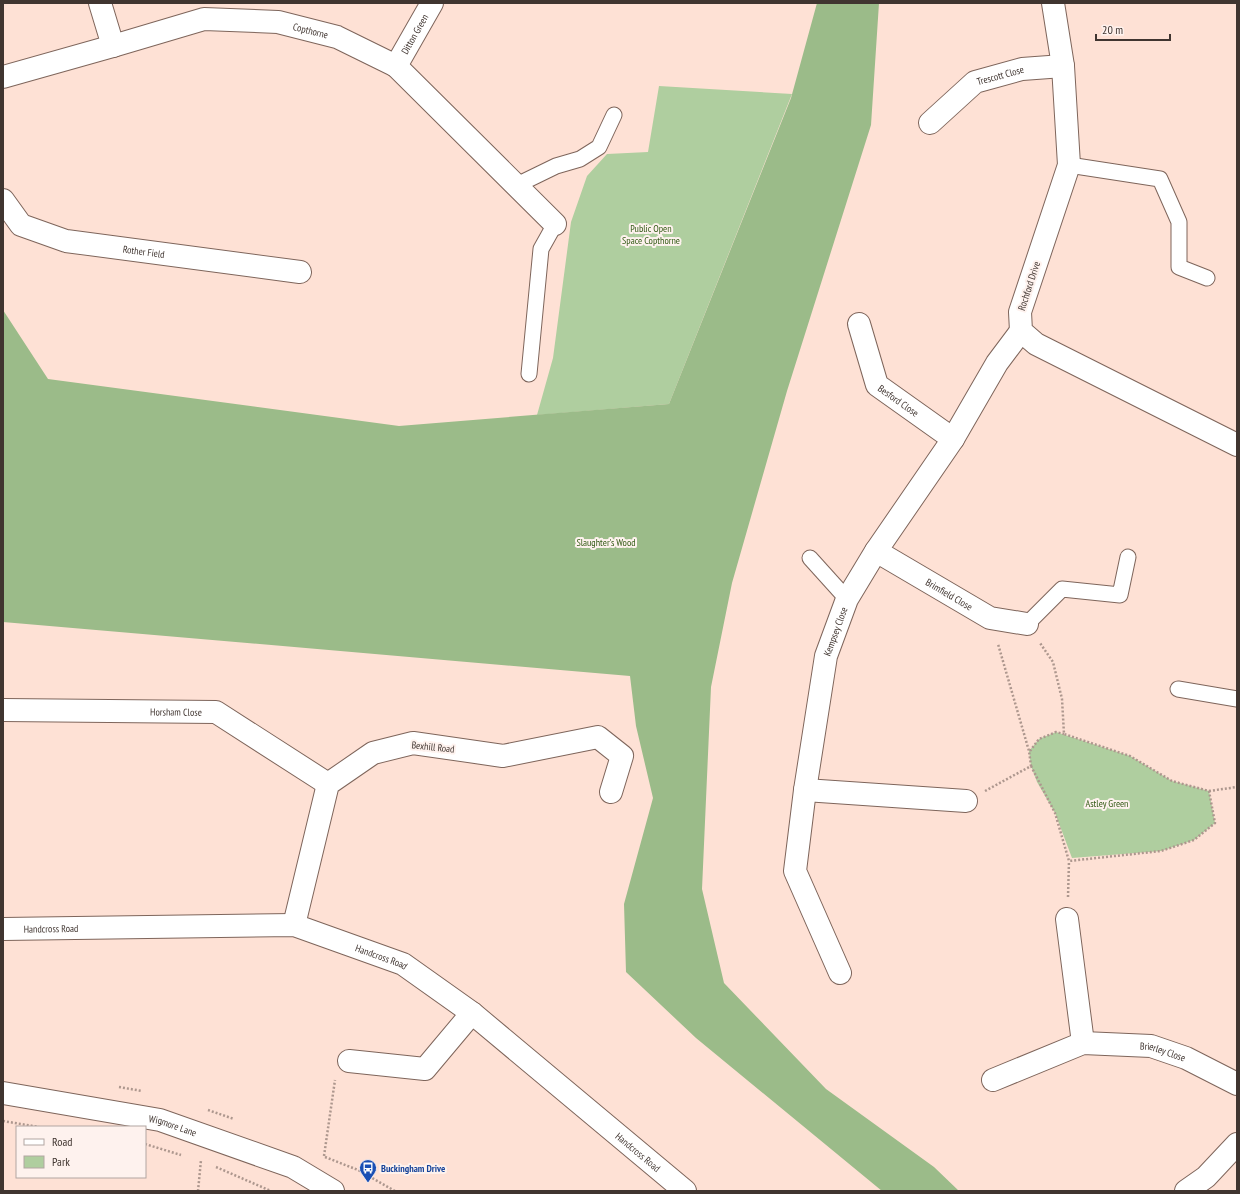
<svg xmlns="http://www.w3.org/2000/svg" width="1240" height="1194" font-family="'PT Sans Narrow',sans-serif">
<rect width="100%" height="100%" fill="#fee1d5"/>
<g fill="#afce9f">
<polygon points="659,86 792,94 669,404 537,415 553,358 571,222 587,176 607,154 648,152"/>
<polygon points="1056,732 1130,756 1172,781 1209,791 1215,823 1194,840 1161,851 1072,858 1055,813 1037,782 1031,766 1029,751 1039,739"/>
</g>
<polygon fill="#9bbb89" points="817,3 879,3 871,125 787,391 732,583 711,687 702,889 724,983 826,1089 934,1167 959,1191 882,1191 696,1038 626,972 624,904 653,798 636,726 630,676 3,622 3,310 48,379 399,426 669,404 791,98"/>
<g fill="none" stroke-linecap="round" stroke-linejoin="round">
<g stroke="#7e655b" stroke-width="17">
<g id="lane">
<polyline points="1069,165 1160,179 1179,222 1179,267 1207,278"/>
<polyline points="517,185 556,166 580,159 599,147 614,115"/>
<polyline points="529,374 541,249 555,224"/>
<polyline points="810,558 847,599"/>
<polyline points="1027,624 1062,589 1120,595 1128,557"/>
<polyline points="1178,689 1237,699"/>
</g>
</g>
<g stroke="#7e655b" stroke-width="24">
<g id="street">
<polyline points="100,3 113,46"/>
<polyline points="1053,3 1063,66 1069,165 1020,312 1021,331 1036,344 1237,445"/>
<path id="s1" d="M396,66L432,3"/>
<path id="s2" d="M3,77L113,46L204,19L278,22L337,37L396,66L555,224"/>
<path id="s3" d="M930,123L975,82L1022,69L1063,66"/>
<path id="s4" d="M3,200L21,225L66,241L300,272"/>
<path id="s5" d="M859,324L877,385L953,439"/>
<path id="s6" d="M876,551L990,618L1027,624"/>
<path id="s7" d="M3,710L216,712L328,784"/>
<polyline points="805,790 966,801"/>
<polyline points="1067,919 1083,1043"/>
<polyline points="294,925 328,784 373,753 413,743 503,756 598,737 622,756 611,792"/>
<path id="s8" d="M3,929L294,925L403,964L472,1013L685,1191"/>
<path id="s9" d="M840,973L795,871L805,790L826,656L847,599L876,551L953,439L997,363L1021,331"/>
<polyline points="349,1061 425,1069 472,1013"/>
<path id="s10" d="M993,1080L1083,1043L1151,1046L1186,1058L1237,1084"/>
<polyline points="1186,1191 1206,1177 1237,1144"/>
</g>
</g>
<g stroke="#7e655b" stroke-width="24">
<g id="secondary">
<path id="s11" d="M3,1093L160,1120L293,1167L333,1191"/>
</g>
</g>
<g stroke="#ad978e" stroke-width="2.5" stroke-dasharray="2 2" stroke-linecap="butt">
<polyline points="1030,751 1039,739 1056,732 1064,734"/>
<polyline points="1031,766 1055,813 1069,861 1161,851 1194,840 1215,823 1209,791 1172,781 1130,756 1064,734 1062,699 1053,662 1040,643"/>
<polyline points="985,791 1031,766 1029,751 998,644"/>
<polyline points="1209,791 1237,787"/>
<polyline points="1068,897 1069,861"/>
<polyline points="119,1087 142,1091"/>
<polyline points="208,1110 234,1119"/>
<polyline points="3,1121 39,1127"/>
<polyline points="145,1144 181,1155"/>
<polyline points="324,1156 335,1080"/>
<polyline points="325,1157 358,1170 395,1191"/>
<polyline points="216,1167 271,1191"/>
<polyline points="198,1191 201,1160"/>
</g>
<use href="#lane" stroke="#fff" stroke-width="15"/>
<use href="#street" stroke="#fff" stroke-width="22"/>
<use href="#secondary" stroke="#fff" stroke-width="22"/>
</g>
<defs>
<g id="bus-pin" transform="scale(0.9)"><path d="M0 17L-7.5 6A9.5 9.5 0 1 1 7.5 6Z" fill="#1a4fb4" stroke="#fef2ee"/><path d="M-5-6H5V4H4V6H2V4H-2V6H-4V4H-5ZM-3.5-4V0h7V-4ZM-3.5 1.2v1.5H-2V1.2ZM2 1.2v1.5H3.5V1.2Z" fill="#fff"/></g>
</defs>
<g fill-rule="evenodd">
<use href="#bus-pin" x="368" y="1168"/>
</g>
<g text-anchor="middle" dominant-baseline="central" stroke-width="4" stroke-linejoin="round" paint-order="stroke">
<g font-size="10" fill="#403530" stroke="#fef2ee">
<text stroke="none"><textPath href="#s2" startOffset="317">Copthorne</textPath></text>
<text stroke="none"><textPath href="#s1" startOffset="37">Ditton Green</textPath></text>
<text stroke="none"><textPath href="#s3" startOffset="87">Trescott Close</textPath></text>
<text stroke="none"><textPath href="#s4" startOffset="157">Rother Field</textPath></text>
<text transform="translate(1029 286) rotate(-72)">Rochford Drive</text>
<text stroke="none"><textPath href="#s5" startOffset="90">Besford Close</textPath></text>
<text stroke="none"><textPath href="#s6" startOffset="85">Brimfield Close</textPath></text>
<text stroke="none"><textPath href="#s9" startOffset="355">Kempsey Close</textPath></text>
<text stroke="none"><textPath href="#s7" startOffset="173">Horsham Close</textPath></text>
<text transform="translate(433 747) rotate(6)">Bexhill Road</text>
<text stroke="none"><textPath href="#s8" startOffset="48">Handcross Road</textPath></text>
<text stroke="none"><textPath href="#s8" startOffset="384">Handcross Road</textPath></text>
<text stroke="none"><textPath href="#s10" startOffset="178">Brierley Close</textPath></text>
<text stroke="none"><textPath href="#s11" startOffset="173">Wigmore Lane</textPath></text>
<text stroke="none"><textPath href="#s8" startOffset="708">Handcross Road</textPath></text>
</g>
<g font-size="10" fill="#325a15" stroke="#fef2ee">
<text x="651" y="228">Public Open<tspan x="651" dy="12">Space Copthorne</tspan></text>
<text x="606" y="542">Slaughter's Wood</text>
<text x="1107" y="803">Astley Green</text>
</g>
<g font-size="10" font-weight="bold" fill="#164399" stroke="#fef2ee" text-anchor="start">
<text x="381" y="1168">Buckingham Drive</text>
</g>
</g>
<rect width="1240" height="1194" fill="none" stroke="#403530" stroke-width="8"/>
<rect x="16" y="1126" width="130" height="52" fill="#fef2ee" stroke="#b2a6a2"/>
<rect x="24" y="1139" width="20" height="6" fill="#ffffff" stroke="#b2a6a2"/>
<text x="52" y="1146" font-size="12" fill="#403530">Road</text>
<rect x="24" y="1156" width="20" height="12" fill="#afce9f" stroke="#b2a6a2"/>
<text x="52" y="1166" font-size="12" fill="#403530">Park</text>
<path d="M1096 34v6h74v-6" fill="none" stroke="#403530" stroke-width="2"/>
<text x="1102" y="34" font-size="12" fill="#403530" stroke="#fef2ee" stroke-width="3" paint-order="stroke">20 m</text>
</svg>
